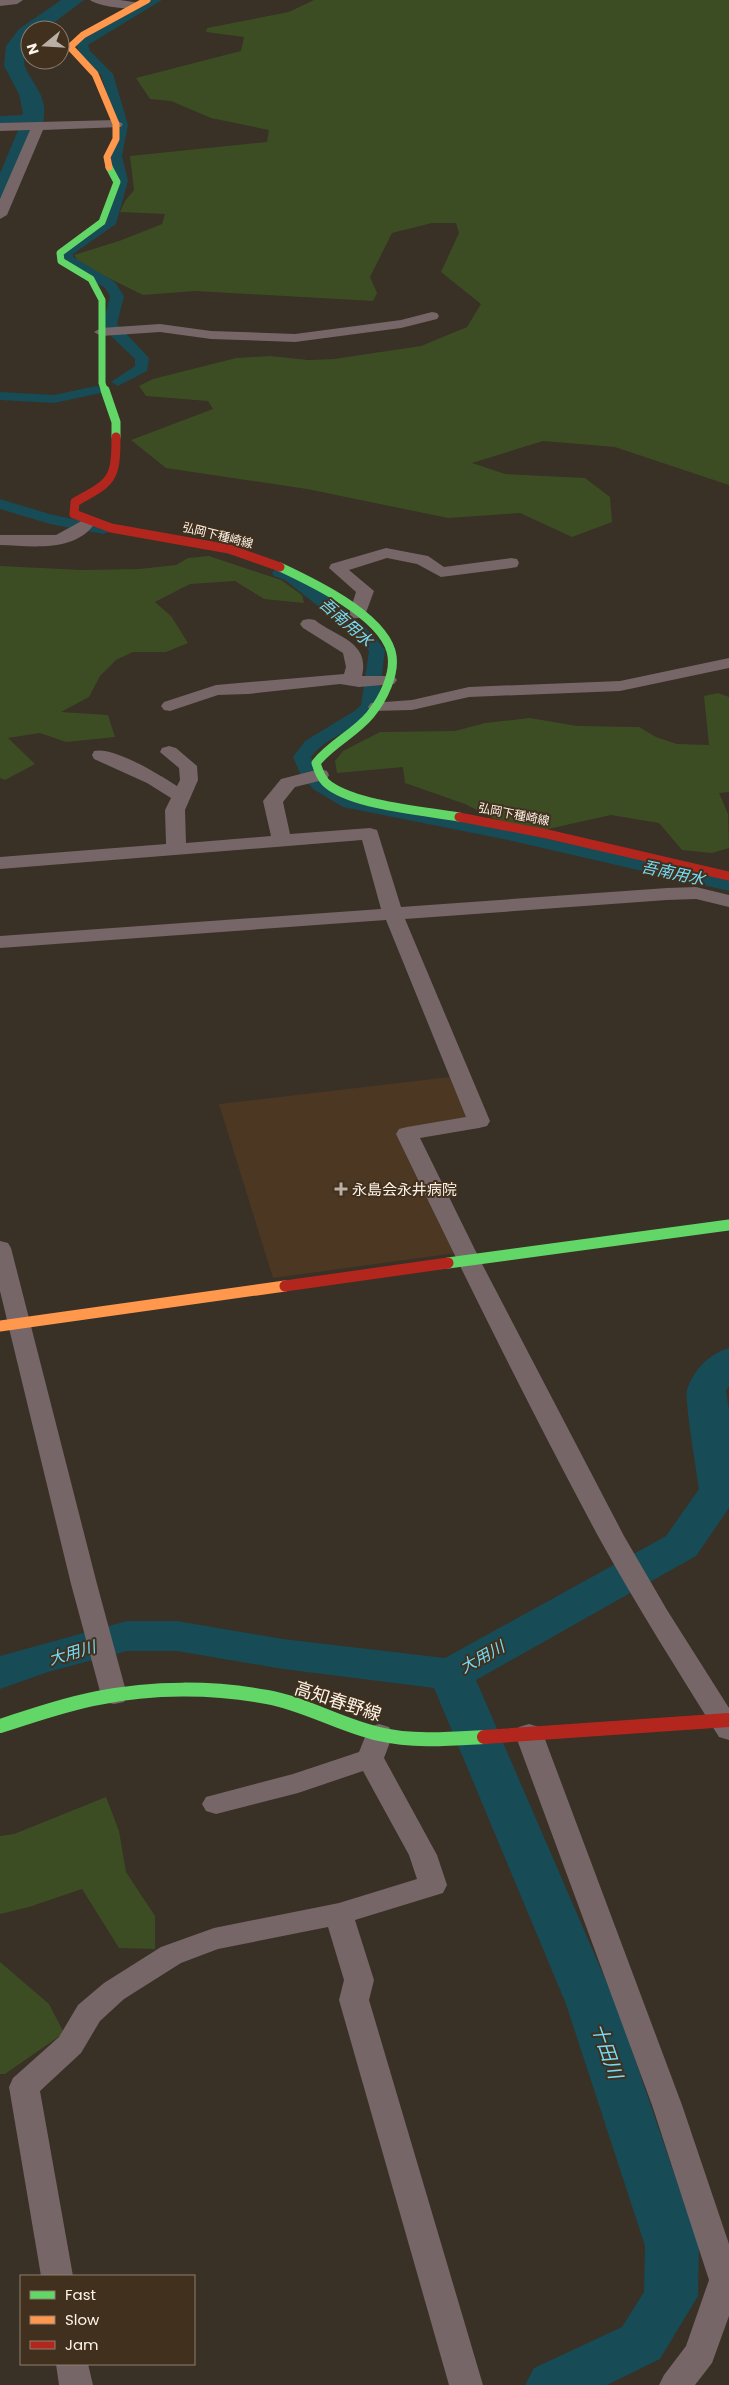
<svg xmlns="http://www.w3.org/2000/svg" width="729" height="2385" font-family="Poppins,'Noto Sans JP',sans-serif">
<rect width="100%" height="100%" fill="#393026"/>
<polygon fill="#4c3822" points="450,1077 470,1119 398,1133 456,1253 273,1278 219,1104"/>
<g fill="#3c4d23">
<polygon points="314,0 729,0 729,485 615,447 543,441 472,463 505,474 585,478 610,497 612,522 572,537 520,513 448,518 307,489 166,468 131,440 213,409 208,401 146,396 139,386 153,379 236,358 270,356 308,360 334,359 421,346 467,327 481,304 441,272 459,233 456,223 432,223 392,233 370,277 377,293 373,301 195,291 143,295 80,264 74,255 119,241 162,224 165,214 120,212 125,201 134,190 130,156 267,142 269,130 211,118 171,101 150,99 136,78 241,51 244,37 206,32 207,28 289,12"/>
<polygon points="209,556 281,580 302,595 304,603 264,599 235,581 190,584 155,602 171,616 188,643 166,652 133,652 116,660 100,676 89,697 61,712 108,715 115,737 66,742 40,733 8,738 35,764 5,780 0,778 0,566 82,570 139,569 176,565 188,558"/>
<polygon points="718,693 729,697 729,792 719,793 728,814 729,848 712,853 682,850 659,823 611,815 539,831 492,818 465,804 405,783 403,767 337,773 335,761 343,751 380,732 455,731 485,723 530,718 577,726 639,727 656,737 677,744 709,745 704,696"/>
<polygon points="106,1797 119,1831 126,1872 155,1916 155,1949 119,1948 82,1889 29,1907 0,1914 0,1836 14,1834"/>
<polygon points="0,1962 49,2004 64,2033 5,2074 0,2074"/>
</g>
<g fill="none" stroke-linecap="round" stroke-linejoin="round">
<g fill="#174b56" fill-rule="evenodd">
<polygon points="148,0 162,0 88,45 90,51 113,74 128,125 122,156 128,181 116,224 73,254 73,257 115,282 124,296 117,324 149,358 147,371 118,386 111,382 135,366 135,359 112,337 103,324 110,296 105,288 59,259 62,249 105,219 116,181 110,156 116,125 101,75 80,54 76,45 83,37"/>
<polygon points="96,386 101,387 103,390 101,393 54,403 0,400 0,392 54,395"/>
<polygon points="0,499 53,515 109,526 111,529 109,532 103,534 50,524 0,509"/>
<path d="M280,568C308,575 369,626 385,650L378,706C361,730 328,734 311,757C318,779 334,789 354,799L508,830L729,879V891L508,840L343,807L313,789L300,773L293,757L305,741L356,710L361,705L369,651L352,633L285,580L274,576L272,573L274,570Z"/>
</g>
<g fill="#174b56" fill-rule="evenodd">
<path d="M61,0H84L44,30H30C30,41 22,59 25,67C31,81 42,91 44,106C47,135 24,170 11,196L8,201L0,203V173L19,128L0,130V116L22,115L23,113L19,94L4,66L6,46L19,29Z"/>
<path d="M729,1348V1386L726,1391L729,1410V1508L696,1556L476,1680L616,2004L699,2246L698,2296L660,2359L607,2385H525L534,2368L622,2327L644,2292L645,2246L566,2004L434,1688L283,1669L177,1651H127L48,1672L0,1689V1656L127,1621H177L283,1639L445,1658L666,1536L699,1489C697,1474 684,1398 687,1390C694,1369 709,1354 729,1348Z"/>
</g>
<g fill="#766667" fill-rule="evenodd">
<polygon points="0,0 23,0 17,4 0,6"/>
<path d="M90,0H120L140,3L142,6C136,12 96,6 90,0Z"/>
<polygon points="116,120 123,124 121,127 43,130 7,215 0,219 0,199 30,130 0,131 0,123"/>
<polygon points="432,312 437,313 439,316 437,319 401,328 295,342 211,339 160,332 101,336 94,332 101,328 160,324 211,331 295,334 401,320"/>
<path d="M87,518L93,519L95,523C75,553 31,546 0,545V535H56Z"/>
<polygon points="386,548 428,556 444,567 511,558 517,559 519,563 517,567 511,568 441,577 417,564 387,558 349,570 374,591 364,618 352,618 349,614 356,592 329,568 331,564"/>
<path d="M309,619L315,620C337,638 370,641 362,676H394L397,680L394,684L359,687L340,684L248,694L218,695L170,711L164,710L161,706L164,702L216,685L344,674L346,667L343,653L303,628L300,624L303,620Z"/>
<polygon points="729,658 729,668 620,691 469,697 412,710 371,711 368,707 371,703 412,700 469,687 620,681"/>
<path d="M169,746L176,748L197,766L198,780L185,810L186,843L271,836L263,801L281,779L320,769L327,771L329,775L327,779L295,787L283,802L290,834L370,828L377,830L401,907L667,888L696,887L729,895V907L696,899L667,900L405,919L490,1121L487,1126L479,1128L420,1138L480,1260L624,1536L667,1610L729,1708V1740L719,1737C678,1671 636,1605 598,1536C527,1404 461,1269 396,1134L399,1129L407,1127L466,1117L386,920L0,948V936L381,909L362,840L0,869V857L166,844L165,810L171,798L147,783L94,759L92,755L94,751C113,746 160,775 177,786L180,780L179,768L160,752L162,748Z"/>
<polygon points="0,1241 8,1243 11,1248 97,1584 127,1695 124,1702 114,1704 104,1702 101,1695 71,1584 0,1291"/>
<polygon points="379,1724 389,1727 393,1734 384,1758 437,1855 447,1885 443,1893 355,1920 374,1980 369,2000 483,2385 449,2385 339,2000 344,1980 328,1927 218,1949 181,1963 124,1999 100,2021 81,2053 40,2091 73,2276 41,2276 9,2087 13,2078 59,2037 78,2005 104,1983 161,1947 214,1928 339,1903 417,1879 409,1855 363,1771 298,1793 216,1814 206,1811 202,1804 206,1797 293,1774 359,1752 369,1727"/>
<polygon points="529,1724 539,1727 543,1734 682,2105 729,2244 729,2316 712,2363 695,2385 659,2385 664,2375 686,2346 709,2280 652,2105 515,1734 519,1727"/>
<polygon points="56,2364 88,2364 93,2385 59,2385"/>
</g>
<polyline stroke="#63d668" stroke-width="7" points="105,392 102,383 102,300 91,279 61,261 60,253 102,222 117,182 109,167"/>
<g stroke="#63d668" stroke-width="9">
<polyline points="105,390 116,422 116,437"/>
<path d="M280,567C312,582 380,614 391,651C397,672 383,699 370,715C354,734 331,744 316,763C319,772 322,781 330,786C359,806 424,811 459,817"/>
</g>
<polyline stroke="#63d668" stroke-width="11" points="448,1263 729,1225"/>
<path stroke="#63d668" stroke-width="14" d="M0,1726C32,1716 65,1704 98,1698C152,1687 213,1687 267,1697C306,1704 340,1725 379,1734C413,1742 449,1739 484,1737"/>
<polyline stroke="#ff974d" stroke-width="7" points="109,167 107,157 116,139 116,124 95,74 70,47 83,35 147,0"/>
<polyline stroke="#ff974d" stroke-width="11" points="0,1326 285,1286"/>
<g stroke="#b3261e" stroke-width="9">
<path d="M116,437C116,480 112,482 75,502L74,514L111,528L229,549L280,567"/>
<polyline points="459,817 547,834 729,876"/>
</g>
<polyline stroke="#b3261e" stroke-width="11" points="285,1286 448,1263"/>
<polyline stroke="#b3261e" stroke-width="14" points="484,1737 729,1720"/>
</g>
<path fill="#b9afa4" stroke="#41301e" stroke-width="2" d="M338.5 1181.5h5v5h5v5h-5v5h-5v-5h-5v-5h5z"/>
<g text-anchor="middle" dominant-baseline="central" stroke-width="4" stroke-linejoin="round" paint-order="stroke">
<g font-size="12" fill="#fef3e8" stroke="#41301e">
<text transform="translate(218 535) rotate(14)">弘岡下種崎線</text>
<text transform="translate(514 814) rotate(11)">弘岡下種崎線</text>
</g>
<g font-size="15" fill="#fef3e8" stroke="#41301e" text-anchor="start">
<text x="352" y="1189">永島会永井病院</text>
</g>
<g font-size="16" font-style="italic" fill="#73ddf9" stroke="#41301e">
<text transform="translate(346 622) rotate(41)">吾南用水</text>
<text transform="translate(673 873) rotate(12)">吾南用水</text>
<text transform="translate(72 1653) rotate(-16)">大用川</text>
<text transform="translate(482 1657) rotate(-29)">大用川</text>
</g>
<g font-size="18" fill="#fef3e8" stroke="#41301e">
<text transform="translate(338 1701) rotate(18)">高知春野線</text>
</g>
<g font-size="19" font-style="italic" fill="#73ddf9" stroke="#41301e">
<text transform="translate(607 2051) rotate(71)">十田川</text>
</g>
</g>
<rect x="20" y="2275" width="175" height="90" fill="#41301e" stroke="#8d7e6f"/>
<rect x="30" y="2291" width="25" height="8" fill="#63d668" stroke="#8d7e6f"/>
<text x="65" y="2300" font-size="15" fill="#fef3e8">Fast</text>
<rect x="30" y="2316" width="25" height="8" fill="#ff974d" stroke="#8d7e6f"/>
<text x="65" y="2325" font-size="15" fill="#fef3e8">Slow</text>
<rect x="30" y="2341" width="25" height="8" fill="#b3261e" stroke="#8d7e6f"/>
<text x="65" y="2350" font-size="15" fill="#fef3e8">Jam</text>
<g transform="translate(45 45) rotate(252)"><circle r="24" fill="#41301e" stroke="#8d7e6f"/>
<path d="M0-4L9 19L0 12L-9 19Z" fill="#b9afa4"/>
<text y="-8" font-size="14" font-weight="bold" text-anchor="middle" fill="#fef3e8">N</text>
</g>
</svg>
